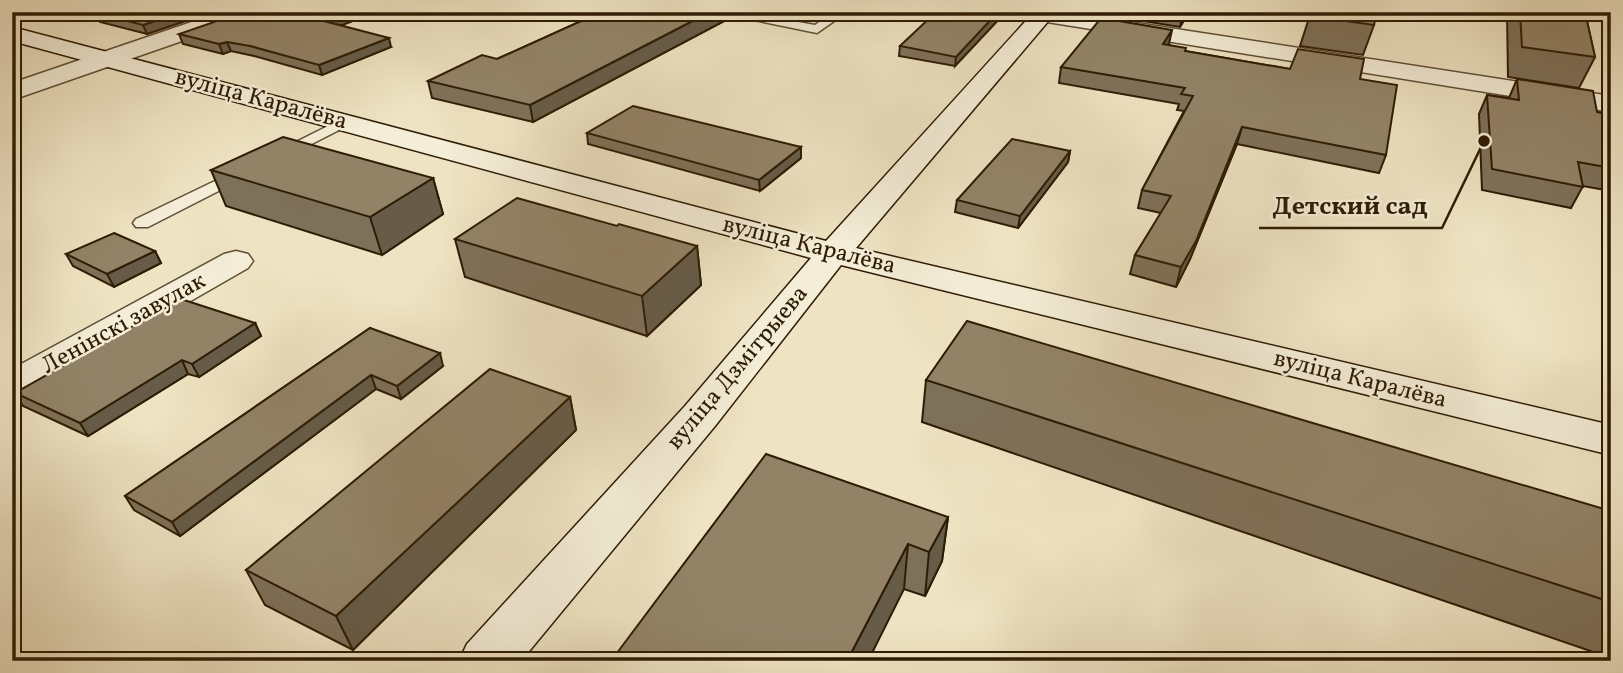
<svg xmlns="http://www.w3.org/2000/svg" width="1623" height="673" font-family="Vollkorn,serif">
<rect width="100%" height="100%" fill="#eee3c2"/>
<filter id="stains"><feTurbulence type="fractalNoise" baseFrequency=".00286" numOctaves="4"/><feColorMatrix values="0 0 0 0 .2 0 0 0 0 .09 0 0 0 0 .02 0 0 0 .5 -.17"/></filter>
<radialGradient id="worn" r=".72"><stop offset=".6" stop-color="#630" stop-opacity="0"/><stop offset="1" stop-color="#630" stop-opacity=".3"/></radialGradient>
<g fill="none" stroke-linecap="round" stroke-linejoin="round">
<g stroke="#5e4e34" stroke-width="3">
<g id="lane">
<polygon points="715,12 742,12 815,25 833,12 847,12 817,33"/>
<polygon points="344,118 349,119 351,122 349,125 286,157 280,159 272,154"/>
<polygon points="242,168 248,170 250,173 248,176 148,227 136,227 133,223 136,219"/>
</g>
</g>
<g stroke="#5e4e34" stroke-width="3">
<g id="street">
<polygon points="221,12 253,12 251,17 12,100 12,83"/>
<polygon points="1012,12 1065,12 1611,96 1611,112 1022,18 1014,17"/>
<polygon points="236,251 248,254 253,261 248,268 27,395 12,399 12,369 224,254"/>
</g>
</g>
<g stroke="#2e1c04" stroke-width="3">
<polygon id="secondary" points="1034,12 1056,12 856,248 1611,425 1611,455 841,265 715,426 521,661 459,661 467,644 685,406 811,258 12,41 12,27 826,241"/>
</g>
<use href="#lane" fill="#f4edd7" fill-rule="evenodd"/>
<use href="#street" fill="#f4edd7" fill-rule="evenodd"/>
<use href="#secondary" fill="#f4edd7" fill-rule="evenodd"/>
</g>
<g fill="#7e7159" stroke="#2e1c04" stroke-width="2">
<polygon points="212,12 147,34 100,22 96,13"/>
<polygon points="376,12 341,25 391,47 322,75 254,56 231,51 223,54 183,44 179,34"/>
<polygon points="601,12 729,12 730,18 533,122 432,98 428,81 497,59"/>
<polygon points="1105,12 1189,12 1180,27 1111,16 1112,13"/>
<polygon points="1311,12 1374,25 1363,55 1300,46"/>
<polygon points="1507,12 1585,12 1595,57 1579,88 1508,77"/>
<polygon points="999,19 955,66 899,56 900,46"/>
<polygon points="1169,45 1185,51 1290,69 1360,79 1386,155 1379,173 1237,144 1190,259 1176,287 1130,274 1135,255 1161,213 1138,208 1142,190 1184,111 1177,110 1179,104 1059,83 1061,67"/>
<polygon points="1517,79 1597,112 1611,115 1611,191 1583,186 1571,208 1482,190 1479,114 1487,95 1509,98"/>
<polygon points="587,133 801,147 801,158 760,191 588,144"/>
<polygon points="1070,151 1068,162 1018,228 955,212 957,200"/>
<polygon points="211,170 433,178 443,214 382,255 226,206"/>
<polygon points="455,239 697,246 701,285 647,336 465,277"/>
<polygon points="155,251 161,263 114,287 73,266 66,254"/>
<polygon points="255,323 261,336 199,377 188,374 88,436 23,406 15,393"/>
<polygon points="370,328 443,366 401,399 376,389 180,536 134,510 125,496"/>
<polygon points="926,380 1611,511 1611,658 922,422"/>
<polygon points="570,397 576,430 353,650 265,605 246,570"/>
<polygon points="948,517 942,561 925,596 904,589 611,661"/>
</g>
<g fill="#665c48" stroke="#2e1c04" stroke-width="2">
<polygon points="182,12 212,12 147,34 143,25"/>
<polygon points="349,12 376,12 327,31 324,21"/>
<polygon points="710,12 729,12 730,18 533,122 530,105"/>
<polygon points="998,12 1000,12 999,19 955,66 956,57"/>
<polygon points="1183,12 1189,12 1180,27"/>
<polygon points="1172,30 1169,44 1160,59 1163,44"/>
<polygon points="389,38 391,47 322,75 319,65"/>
<polygon points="227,42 231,51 223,54 219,44"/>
<polygon points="1242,127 1237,144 1190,259 1176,287 1181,267"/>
<polygon points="801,147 801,158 760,191 759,180"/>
<polygon points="1070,151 1068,162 1018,228 1020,216"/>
<polygon points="433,178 443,214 382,255 370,217"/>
<polygon points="697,246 701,285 647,336 642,296"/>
<polygon points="155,251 161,263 114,287 107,274"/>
<polygon points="255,323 261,336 199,377 192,364"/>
<polygon points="440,353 443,366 401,399 397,386"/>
<polygon points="182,360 188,374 88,436 80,423"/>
<polygon points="371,375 376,389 180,536 172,522"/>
<polygon points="570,397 576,430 353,650 336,616"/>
<polygon points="948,517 942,561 925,596 929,552"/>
<polygon points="908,544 904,589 868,661 847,661"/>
</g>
<g fill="#928367" stroke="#2e1c04" stroke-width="2">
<polygon points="97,12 182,12 143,25 96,13"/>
<polygon points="243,12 349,12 324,21 389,38 319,65 250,46 227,42 219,44 179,34"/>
<polygon points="601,12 710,12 530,105 428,81 482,55 497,59"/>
<polygon points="936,12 998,12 956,57 900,46"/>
<polygon points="1311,12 1377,12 1374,25 1309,16"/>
<polygon points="1520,12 1585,12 1595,57 1522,47"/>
<polygon points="1101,18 1172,30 1163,44 1186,48 1185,51 1290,69 1298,49 1364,59 1360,79 1397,85 1386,155 1242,127 1196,241 1181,267 1135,255 1171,196 1142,190 1193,96 1181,94 1185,88 1061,67"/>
<polygon points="1517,79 1593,91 1597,112 1611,115 1611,168 1578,162 1583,187 1492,169 1487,95 1519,100"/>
<polygon points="633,106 801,147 759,180 587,133"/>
<polygon points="283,137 433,178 370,217 211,170"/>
<polygon points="1012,139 1070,151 1020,216 957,200"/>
<polygon points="517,198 617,226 619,224 697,246 642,296 455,239"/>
<polygon points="114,233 155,251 107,274 66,254"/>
<polygon points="181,299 255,323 192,364 182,360 80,423 15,393"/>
<polygon points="967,321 1611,511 1611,602 926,380"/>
<polygon points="370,328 440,353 397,386 371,375 172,522 125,496"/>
<polygon points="490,369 570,397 336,616 246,570"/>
<polygon points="766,454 948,517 929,552 908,544 847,661 611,661"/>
</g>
<g text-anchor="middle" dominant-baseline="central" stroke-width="5" stroke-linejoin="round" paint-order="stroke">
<g font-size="24" fill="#2e1c04" stroke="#f4edd7">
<text transform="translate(261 100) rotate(15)">вуліца Каралёва</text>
<text transform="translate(809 246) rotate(14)">вуліца Каралёва</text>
<text transform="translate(124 324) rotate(-29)">Ленінскі завулак</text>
<text transform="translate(738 368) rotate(-50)">вуліца Дзмітрыева</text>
<text transform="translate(1360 380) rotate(14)">вуліца Каралёва</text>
</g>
</g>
<path fill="none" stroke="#2e1c04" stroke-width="2.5" d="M1484 141L1442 228H1259"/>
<circle fill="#2e1c04" stroke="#f4edd7" stroke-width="2.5" cx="1484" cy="141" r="7"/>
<g font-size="26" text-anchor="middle" font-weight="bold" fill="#2e1c04" stroke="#f4edd7" stroke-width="5" stroke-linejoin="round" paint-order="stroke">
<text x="1350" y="214">Детский сад</text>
</g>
<rect width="1623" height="673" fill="none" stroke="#eee3c2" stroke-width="42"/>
<rect x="14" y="14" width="1595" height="645" fill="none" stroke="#2e1c04" stroke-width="3.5"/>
<rect x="21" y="21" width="1581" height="631" fill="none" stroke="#2e1c04" stroke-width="2"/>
<rect width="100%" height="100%" filter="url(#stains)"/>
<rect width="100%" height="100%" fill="url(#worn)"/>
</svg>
